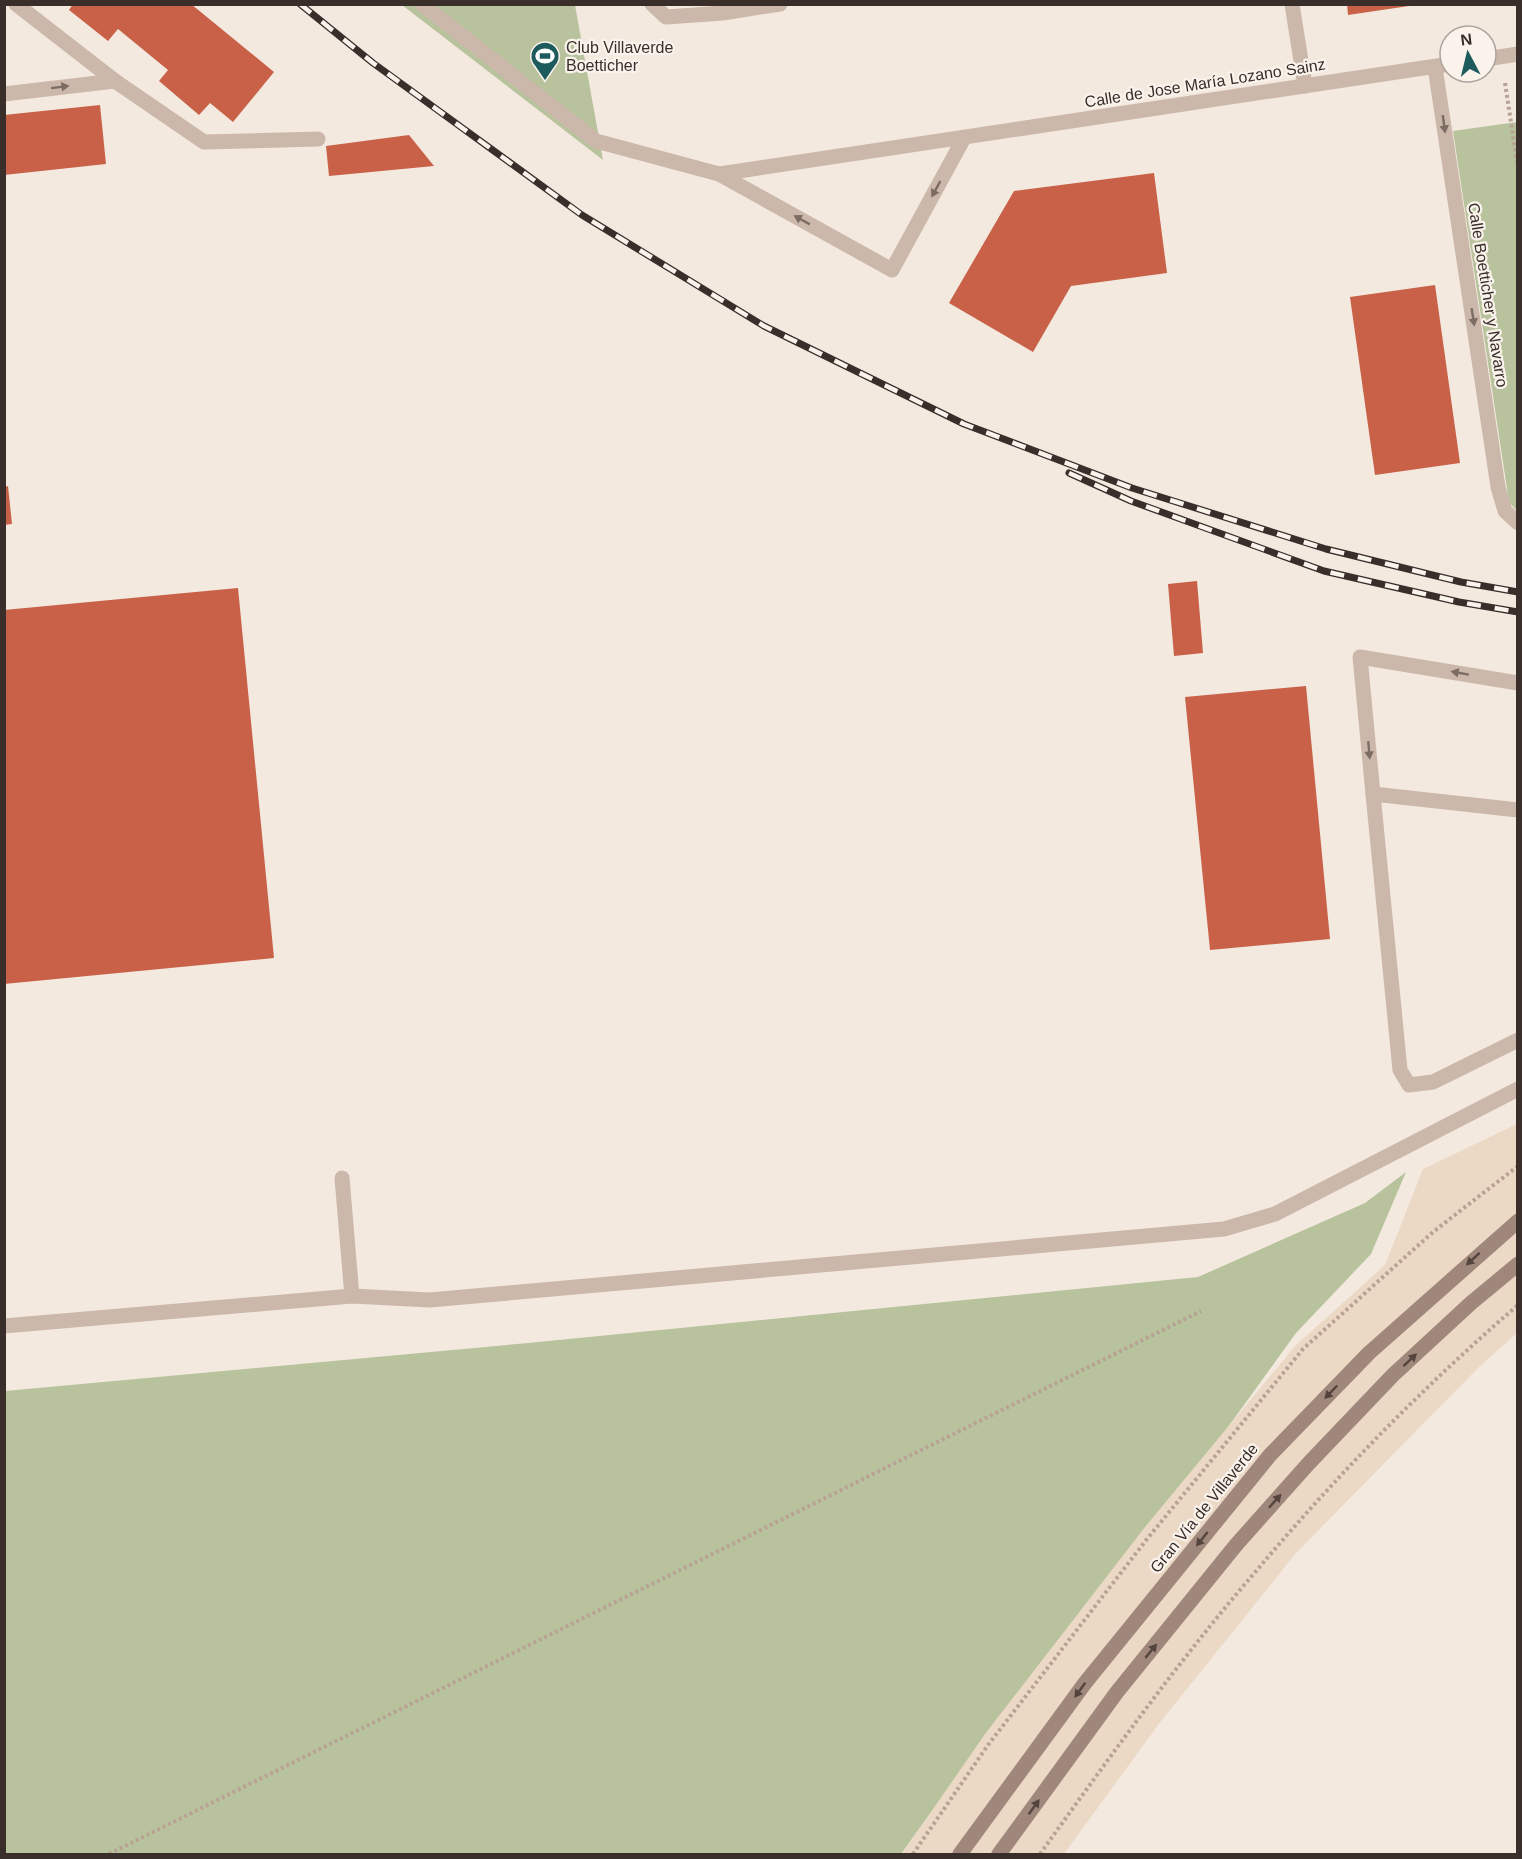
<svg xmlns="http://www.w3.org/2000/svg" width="1522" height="1859" font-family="Arial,sans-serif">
<rect width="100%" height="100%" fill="#f3e9df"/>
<g fill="#b8c39e">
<polygon points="402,5 575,5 603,160"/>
<polygon points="1517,122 1517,511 1509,502 1453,131"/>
<polygon points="1406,1172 1371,1254 1296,1333 1147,1539 1006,1708 901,1854 5,1854 5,1391 528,1343 1198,1277 1365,1203"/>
</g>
<polygon fill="#ebd9c6" points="1517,1124 1517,1333 1479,1367 1296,1553 1158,1725 1064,1854 902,1854 985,1734 1145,1527 1295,1346 1385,1265 1423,1169"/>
<g fill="#c86148">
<polygon points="73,4 191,4 274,72 233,122 210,103 199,115 159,81 168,70 118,29 108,41 69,10"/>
<polygon points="1347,4 1409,4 1409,6 1348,15"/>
<polygon points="100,105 106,164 4,175 4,115"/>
<polygon points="409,135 434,166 329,176 326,146"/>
<polygon points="1154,173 1167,273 1071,286 1033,352 949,303 1014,191"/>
<polygon points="1435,285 1460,463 1375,475 1350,297"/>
<polygon points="8,486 12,524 4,525 4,487"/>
<polygon points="1197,581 1203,653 1174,656 1168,584"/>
<polygon points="238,588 274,958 4,984 4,610"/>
<polygon points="1306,686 1330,939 1210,950 1185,697"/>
</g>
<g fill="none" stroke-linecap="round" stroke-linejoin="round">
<g stroke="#b8a294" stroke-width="4" stroke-dasharray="3 3" stroke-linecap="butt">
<polyline points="1505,83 1518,168"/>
<polyline points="109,1854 1201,1311"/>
<polyline points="913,1854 988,1745 1147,1539 1303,1349 1433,1232 1518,1166"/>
<path d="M1040,1854C1109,1758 1179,1660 1257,1570C1337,1475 1424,1386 1518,1305"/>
</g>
<g stroke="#ccb8aa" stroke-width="15">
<polyline points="16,4 115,81 204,142 318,139"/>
<polyline points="422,4 596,141 719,174"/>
<polyline points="652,4 666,17 723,13 780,4"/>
<polyline points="1292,4 1305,86"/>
<polyline points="4,94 115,81"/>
<polyline points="1373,794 1360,657 1518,683"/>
<polyline points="1518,810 1373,794 1400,1070 1409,1085 1433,1082 1518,1040"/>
<polyline points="342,1178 352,1296"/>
<polyline points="4,1326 352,1296 430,1300 1224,1229 1275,1214 1518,1089"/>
</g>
<g stroke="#ccb8aa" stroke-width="15">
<polyline points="1486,59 1518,54"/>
<polyline points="1435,67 1498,487 1505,511 1518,523"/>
<polyline points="719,174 1450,64"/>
<polyline points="719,174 892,270 964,138"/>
</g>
<g stroke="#392e2a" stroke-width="7">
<g id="rail">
<polyline points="300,4 373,63 582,215 764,326 964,424 1132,488 1326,549 1461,582 1518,592"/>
<polyline points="1069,473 1131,501 1324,571 1459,602 1518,612"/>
</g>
</g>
<use href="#rail" stroke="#faf3ec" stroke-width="4.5" stroke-dasharray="14" stroke-linecap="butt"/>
<g stroke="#a0877b" stroke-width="15">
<polyline points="960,1854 1085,1683 1270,1455 1369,1353 1518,1221"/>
<polyline points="999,1854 1117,1692 1236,1545 1309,1463 1393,1375 1471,1303 1518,1264"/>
</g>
</g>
<defs><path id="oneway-solid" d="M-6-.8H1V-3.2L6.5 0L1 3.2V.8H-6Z" transform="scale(1.5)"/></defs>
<g fill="#7b6c64">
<use href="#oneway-solid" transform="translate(60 87) rotate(-7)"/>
<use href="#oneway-solid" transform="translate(1444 124) rotate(82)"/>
<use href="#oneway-solid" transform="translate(936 189) rotate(119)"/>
<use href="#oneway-solid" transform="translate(802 220) rotate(-151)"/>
<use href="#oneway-solid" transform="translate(1473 317) rotate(81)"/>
<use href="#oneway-solid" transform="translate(1460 673) rotate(-170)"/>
<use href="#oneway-solid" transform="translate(1369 750) rotate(85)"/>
</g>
<g fill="#53443e">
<use href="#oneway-solid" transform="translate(1473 1259) rotate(138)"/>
<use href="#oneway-solid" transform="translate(1410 1360) rotate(-43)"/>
<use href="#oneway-solid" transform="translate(1331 1392) rotate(134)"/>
<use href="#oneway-solid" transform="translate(1275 1501) rotate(-48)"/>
<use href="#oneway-solid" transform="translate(1202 1539) rotate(129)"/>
<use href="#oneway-solid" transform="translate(1151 1651) rotate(-51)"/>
<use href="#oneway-solid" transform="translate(1080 1690) rotate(126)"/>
<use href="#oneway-solid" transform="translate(1034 1807) rotate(-54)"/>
</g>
<defs>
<g id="stadium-pin" transform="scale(1.5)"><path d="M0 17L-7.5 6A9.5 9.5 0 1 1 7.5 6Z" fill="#1e5b5c" stroke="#faf3ec"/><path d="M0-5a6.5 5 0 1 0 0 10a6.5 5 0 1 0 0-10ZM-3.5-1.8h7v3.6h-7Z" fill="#fff"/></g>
</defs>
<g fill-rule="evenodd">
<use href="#stadium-pin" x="545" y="56"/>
</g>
<g text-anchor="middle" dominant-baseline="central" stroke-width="4.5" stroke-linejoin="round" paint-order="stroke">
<g font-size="16" fill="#392e2a" stroke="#faf3ec" text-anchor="start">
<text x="566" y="47">Club Villaverde<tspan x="566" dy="18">Boetticher</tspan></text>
</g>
<g font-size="16" fill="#392e2a" stroke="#faf3ec">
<text transform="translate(1205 83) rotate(-9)">Calle de Jose María Lozano Sainz</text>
<text transform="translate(1488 295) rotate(81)">Calle Boetticher y Navarro</text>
<text transform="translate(1204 1508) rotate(-51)">Gran Vía de Villaverde</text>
</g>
</g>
<rect width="1522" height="1859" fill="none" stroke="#392e2a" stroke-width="12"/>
<g transform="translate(1468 54) rotate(353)"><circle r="28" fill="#faf3ec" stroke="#ada49e" stroke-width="1.5"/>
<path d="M0-4.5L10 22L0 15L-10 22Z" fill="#1e5b5c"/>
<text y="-9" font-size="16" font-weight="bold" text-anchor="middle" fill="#392e2a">N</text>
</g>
</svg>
